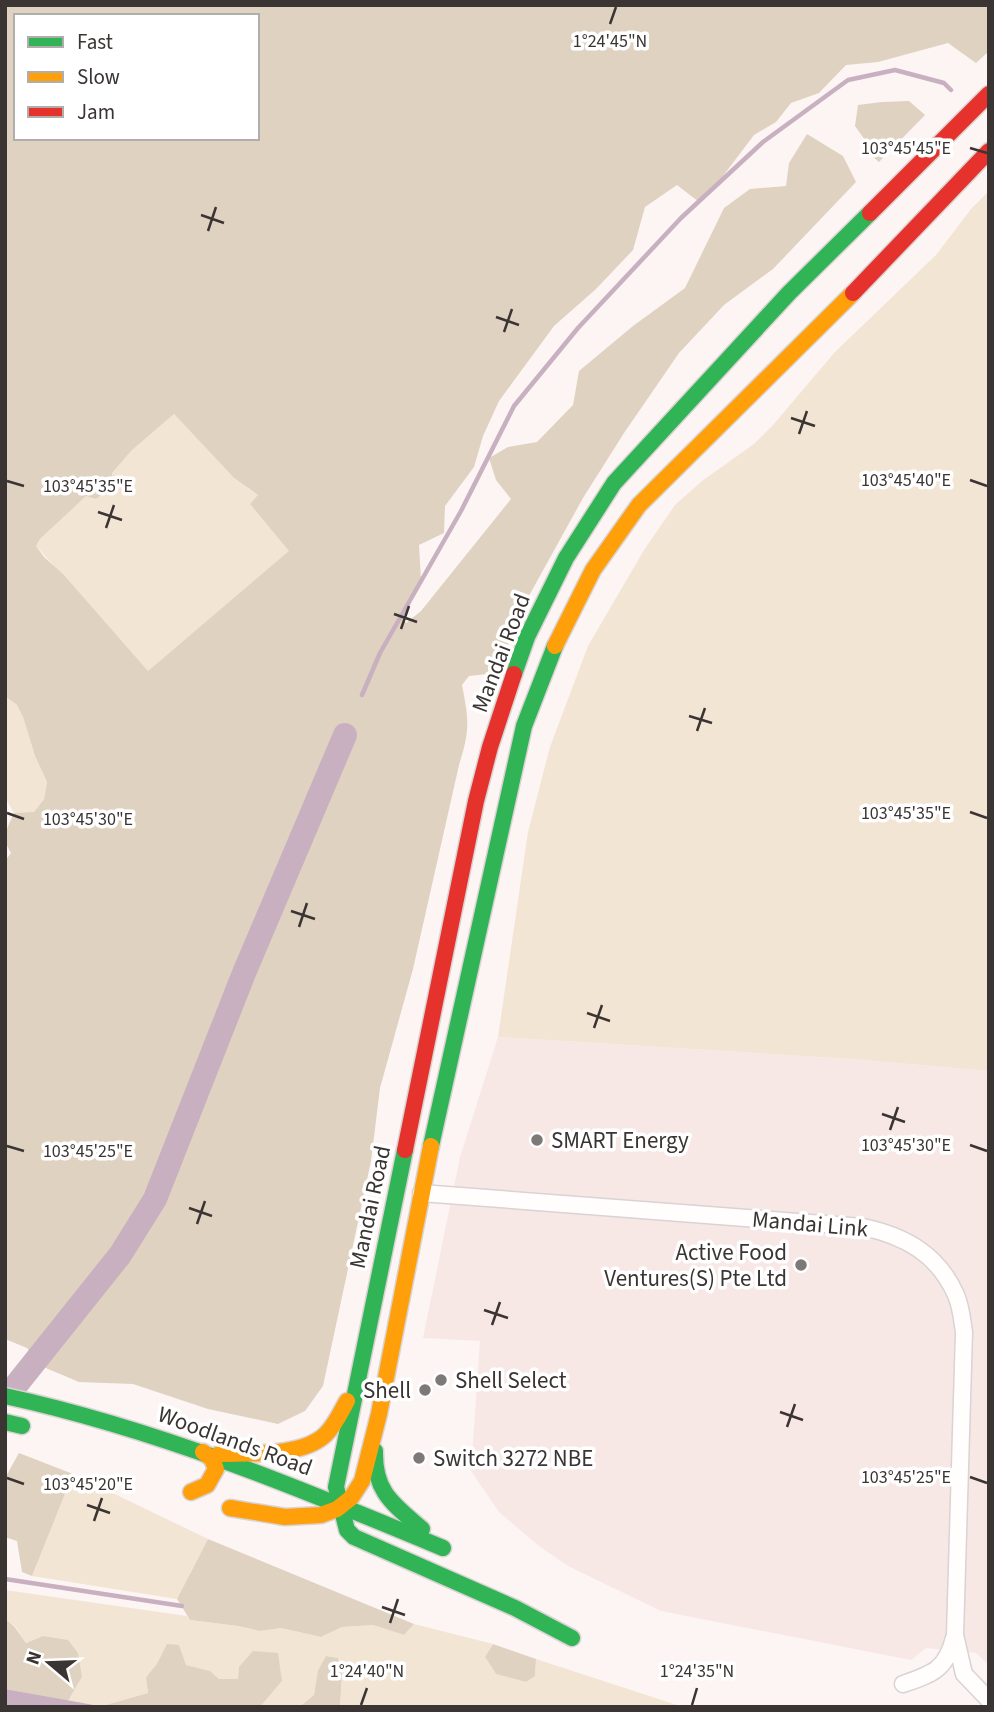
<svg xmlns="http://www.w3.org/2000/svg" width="994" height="1712" font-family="'Source Sans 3',sans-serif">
<rect width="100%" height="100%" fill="#fcf5f4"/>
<polygon fill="#f8e8e5" points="498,1037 851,1059 989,1071 989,1665 976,1653 926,1648 911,1660 661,1611 568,1566 539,1546 499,1512 471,1471 480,1341 423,1338 460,1157"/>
<g fill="#f3e5d4">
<polygon points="989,191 989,1071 851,1059 498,1037 528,832 550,747 588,646 644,550 675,505 702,481 754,444 773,425 835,352 936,255 971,209"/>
<polygon points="174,414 234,478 259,496 250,504 290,551 148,671 36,546 40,539 86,495 112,487 111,473 131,451"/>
<polygon points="5,696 17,705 23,717 35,756 47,782 44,799 33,813 14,813 5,797"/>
<polygon points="73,1474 208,1539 177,1599 32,1576"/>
<polygon points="5,1590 187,1616 190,1620 238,1626 260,1631 281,1628 321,1637 342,1627 373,1625 404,1635 414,1624 493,1644 485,1657 496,1674 526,1682 535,1676 536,1659 683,1707 340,1707 342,1672 338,1658 326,1656 318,1670 314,1695 299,1707 260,1707 282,1681 219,1679 210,1671 185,1665 179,1645 146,1676 148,1693 102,1706 68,1701 82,1677 43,1636 26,1643 15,1626 5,1619"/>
</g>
<g fill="#e0d2c0" fill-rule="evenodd">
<path d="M5,5H989V51L976,63L948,43L878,62L846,65L819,93L791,103L776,122L754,135L723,176L699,202L677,185L645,207L633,250L596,289L554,326L499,401L483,436L474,467L445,506L444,533L419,545L421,580L400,614L406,623L421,611L511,499L496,480L489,458L508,447L537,442L573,405L579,371L633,326L685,288L724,208L750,189L786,186L789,163L807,134L843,156L856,182L773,269L724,305L679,353L624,433L583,498L525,603L497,673L469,676L462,685C469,721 470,730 459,765L413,969L380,1088L371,1161L323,1386L305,1411L278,1424L208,1409L133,1384L79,1382L41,1366L27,1348L5,1339V861L11,853C1,838 7,828 14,813L34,812L44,799L47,782L35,756L23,717L17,705L5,696ZM16,16H257V138H16ZM174,414L234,478L258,495L250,504L289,551L148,671L63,574L44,557L36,546L40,539L86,496L96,499L112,487V473L131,451Z"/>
<polygon points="909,101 925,115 879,162 865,150 865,140 855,126 858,105 882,102"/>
<polygon points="19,1453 73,1474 32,1576 22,1572 17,1541 5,1537 5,1478"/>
<polygon points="208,1539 414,1624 404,1635 373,1625 342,1627 321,1637 281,1628 260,1631 238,1626 190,1620 177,1599"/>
<polygon points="5,1619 14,1626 26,1643 43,1636 68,1640 78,1653 82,1677 68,1701 5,1689"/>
<polygon points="167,1644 179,1645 186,1665 210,1671 219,1679 238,1679 239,1667 253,1651 278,1653 282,1681 260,1707 102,1706 148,1693 146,1677 157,1664"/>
<polygon points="493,1644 536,1659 535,1676 526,1682 496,1674 485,1657"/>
<polygon points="326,1656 338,1658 342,1672 340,1707 299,1707 314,1695 318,1670"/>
</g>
<polygon fill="#c8b0c0" points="5,1689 105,1707 5,1707"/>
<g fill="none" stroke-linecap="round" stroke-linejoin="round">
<g stroke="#c8b0c0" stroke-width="4.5">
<polyline points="362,695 380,653 461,511 514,406 578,328 681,218 763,142 848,80 895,70 944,83 951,90"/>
<polyline points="5,1579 182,1606"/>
</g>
<polyline stroke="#c8b0c0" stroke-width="24" points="17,1384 120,1255 155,1199 244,973 345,735"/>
<g stroke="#d9d3d3" stroke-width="19">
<g id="street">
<path d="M421,1193L863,1227C905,1236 938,1254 956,1295C961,1306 962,1320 964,1332L955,1635L964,1674L989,1700"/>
<path d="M903,1684C932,1674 946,1670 954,1638"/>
</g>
</g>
<g stroke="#d9d3d3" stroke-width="19">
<g id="fast">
<polyline points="514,674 527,637 566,558 614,483 789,293 870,213"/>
<polyline points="431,1146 524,726 555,646"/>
<polyline points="405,1150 336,1487 347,1530 354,1537 515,1608 572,1638"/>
<path d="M5,1396C157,1429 299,1488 443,1548"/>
<polyline points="5,1422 22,1426"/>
<path d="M375,1451C374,1492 393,1504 422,1529"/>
</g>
</g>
<g stroke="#d9d3d3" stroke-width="19">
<g id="slow">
<polyline points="555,646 593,570 639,505 853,293"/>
<path d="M219,1454C250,1453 303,1457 326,1434C335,1425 341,1412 347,1401"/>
<polyline points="191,1492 207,1485 216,1469 212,1459 203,1452"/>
<polyline points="230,1508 285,1517 321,1515 337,1509 351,1498 362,1481 379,1414 431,1146"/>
</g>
</g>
<g stroke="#d9d3d3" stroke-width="19">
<g id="jam">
<polyline points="870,213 989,94"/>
<polyline points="853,293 989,151"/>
<polyline points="405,1150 476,801 490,747 514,674"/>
</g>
</g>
<use href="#street" stroke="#fffefd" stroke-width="16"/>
<use href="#fast" stroke="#30b455" stroke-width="16"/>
<use href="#slow" stroke="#ff9f0a" stroke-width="16"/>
<use href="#jam" stroke="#e5322d" stroke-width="16"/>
</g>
<path fill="none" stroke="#3a3433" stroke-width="2.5" d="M610,24L616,7M970,148L987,153M201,215L224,223M208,231L216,207M496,317L519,325M504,332L512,309M791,418L815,426M799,434L807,411M970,480L987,486M7,481L24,486M98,512L122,520M106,528L114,505M394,614L417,622M401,629L409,606M689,716L712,723M697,731L705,708M970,812L987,818M7,813L24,819M291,911L315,919M299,927L307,903M587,1013L610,1021M594,1028L602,1005M882,1114L905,1122M890,1130L898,1107M970,1145L987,1151M7,1146L24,1151M189,1208L212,1216M197,1224L205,1201M484,1310L508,1318M492,1325L500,1302M780,1412L803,1420M787,1427L795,1404M970,1477L987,1483M7,1478L24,1484M87,1505L110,1513M94,1521L102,1498M382,1607L405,1615M390,1623L398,1599M361,1705L367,1688M692,1705L697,1688"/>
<g fill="#7e7877" stroke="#fff" stroke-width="2.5">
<circle cx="537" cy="1140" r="7"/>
<circle cx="801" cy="1265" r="7"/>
<circle cx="441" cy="1380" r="7"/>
<circle cx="425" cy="1390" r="7"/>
<circle cx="419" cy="1458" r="7"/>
</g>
<g text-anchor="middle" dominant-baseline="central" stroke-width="7" stroke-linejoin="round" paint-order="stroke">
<g font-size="23" fill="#3a3433" stroke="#fff">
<text transform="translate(501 653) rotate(-69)">Mandai Road</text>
<text transform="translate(370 1207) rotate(-78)">Mandai Road</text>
<text transform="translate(810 1224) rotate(5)">Mandai Link</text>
<text transform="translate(235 1441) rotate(20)">Woodlands Road</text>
</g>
<g font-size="23" fill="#3a3433" stroke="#fff" text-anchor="start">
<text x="551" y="1140">SMART Energy</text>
<text x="787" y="1252" text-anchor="end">Active Food<tspan x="787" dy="26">Ventures(S) Pte Ltd</tspan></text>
<text x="455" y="1380">Shell Select</text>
<text x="411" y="1390" text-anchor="end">Shell</text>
<text x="433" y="1458">Switch 3272 NBE</text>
</g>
</g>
<g font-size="18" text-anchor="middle" fill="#3a3433" stroke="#fff" stroke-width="7" stroke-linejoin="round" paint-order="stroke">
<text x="610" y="47">1°24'45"N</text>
<text x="906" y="154">103°45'45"E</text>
<text x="906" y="486">103°45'40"E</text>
<text x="88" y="492">103°45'35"E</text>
<text x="906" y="819">103°45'35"E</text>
<text x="88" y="825">103°45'30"E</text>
<text x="906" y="1151">103°45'30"E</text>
<text x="88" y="1157">103°45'25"E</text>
<text x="906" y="1483">103°45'25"E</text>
<text x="88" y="1490">103°45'20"E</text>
<text x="367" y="1677">1°24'40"N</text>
<text x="697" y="1677">1°24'35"N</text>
</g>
<rect width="994" height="1712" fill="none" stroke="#3a3433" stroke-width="14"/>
<rect x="14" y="14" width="245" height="126" fill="#ffffff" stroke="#b0aead" stroke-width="2"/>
<rect x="28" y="37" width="35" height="10" fill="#30b455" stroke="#b0aead" stroke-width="2"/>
<text x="77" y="49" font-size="21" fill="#3a3433">Fast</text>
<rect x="28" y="72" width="35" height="10" fill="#ff9f0a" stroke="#b0aead" stroke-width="2"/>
<text x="77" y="84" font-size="21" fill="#3a3433">Slow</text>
<rect x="28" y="107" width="35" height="10" fill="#e5322d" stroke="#b0aead" stroke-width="2"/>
<text x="77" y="119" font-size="21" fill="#3a3433">Jam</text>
<g transform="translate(49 1663) rotate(289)" stroke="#ffffff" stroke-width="5" paint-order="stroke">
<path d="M0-5L12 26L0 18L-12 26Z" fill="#3a3433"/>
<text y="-10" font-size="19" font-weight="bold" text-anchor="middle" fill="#3a3433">N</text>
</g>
</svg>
